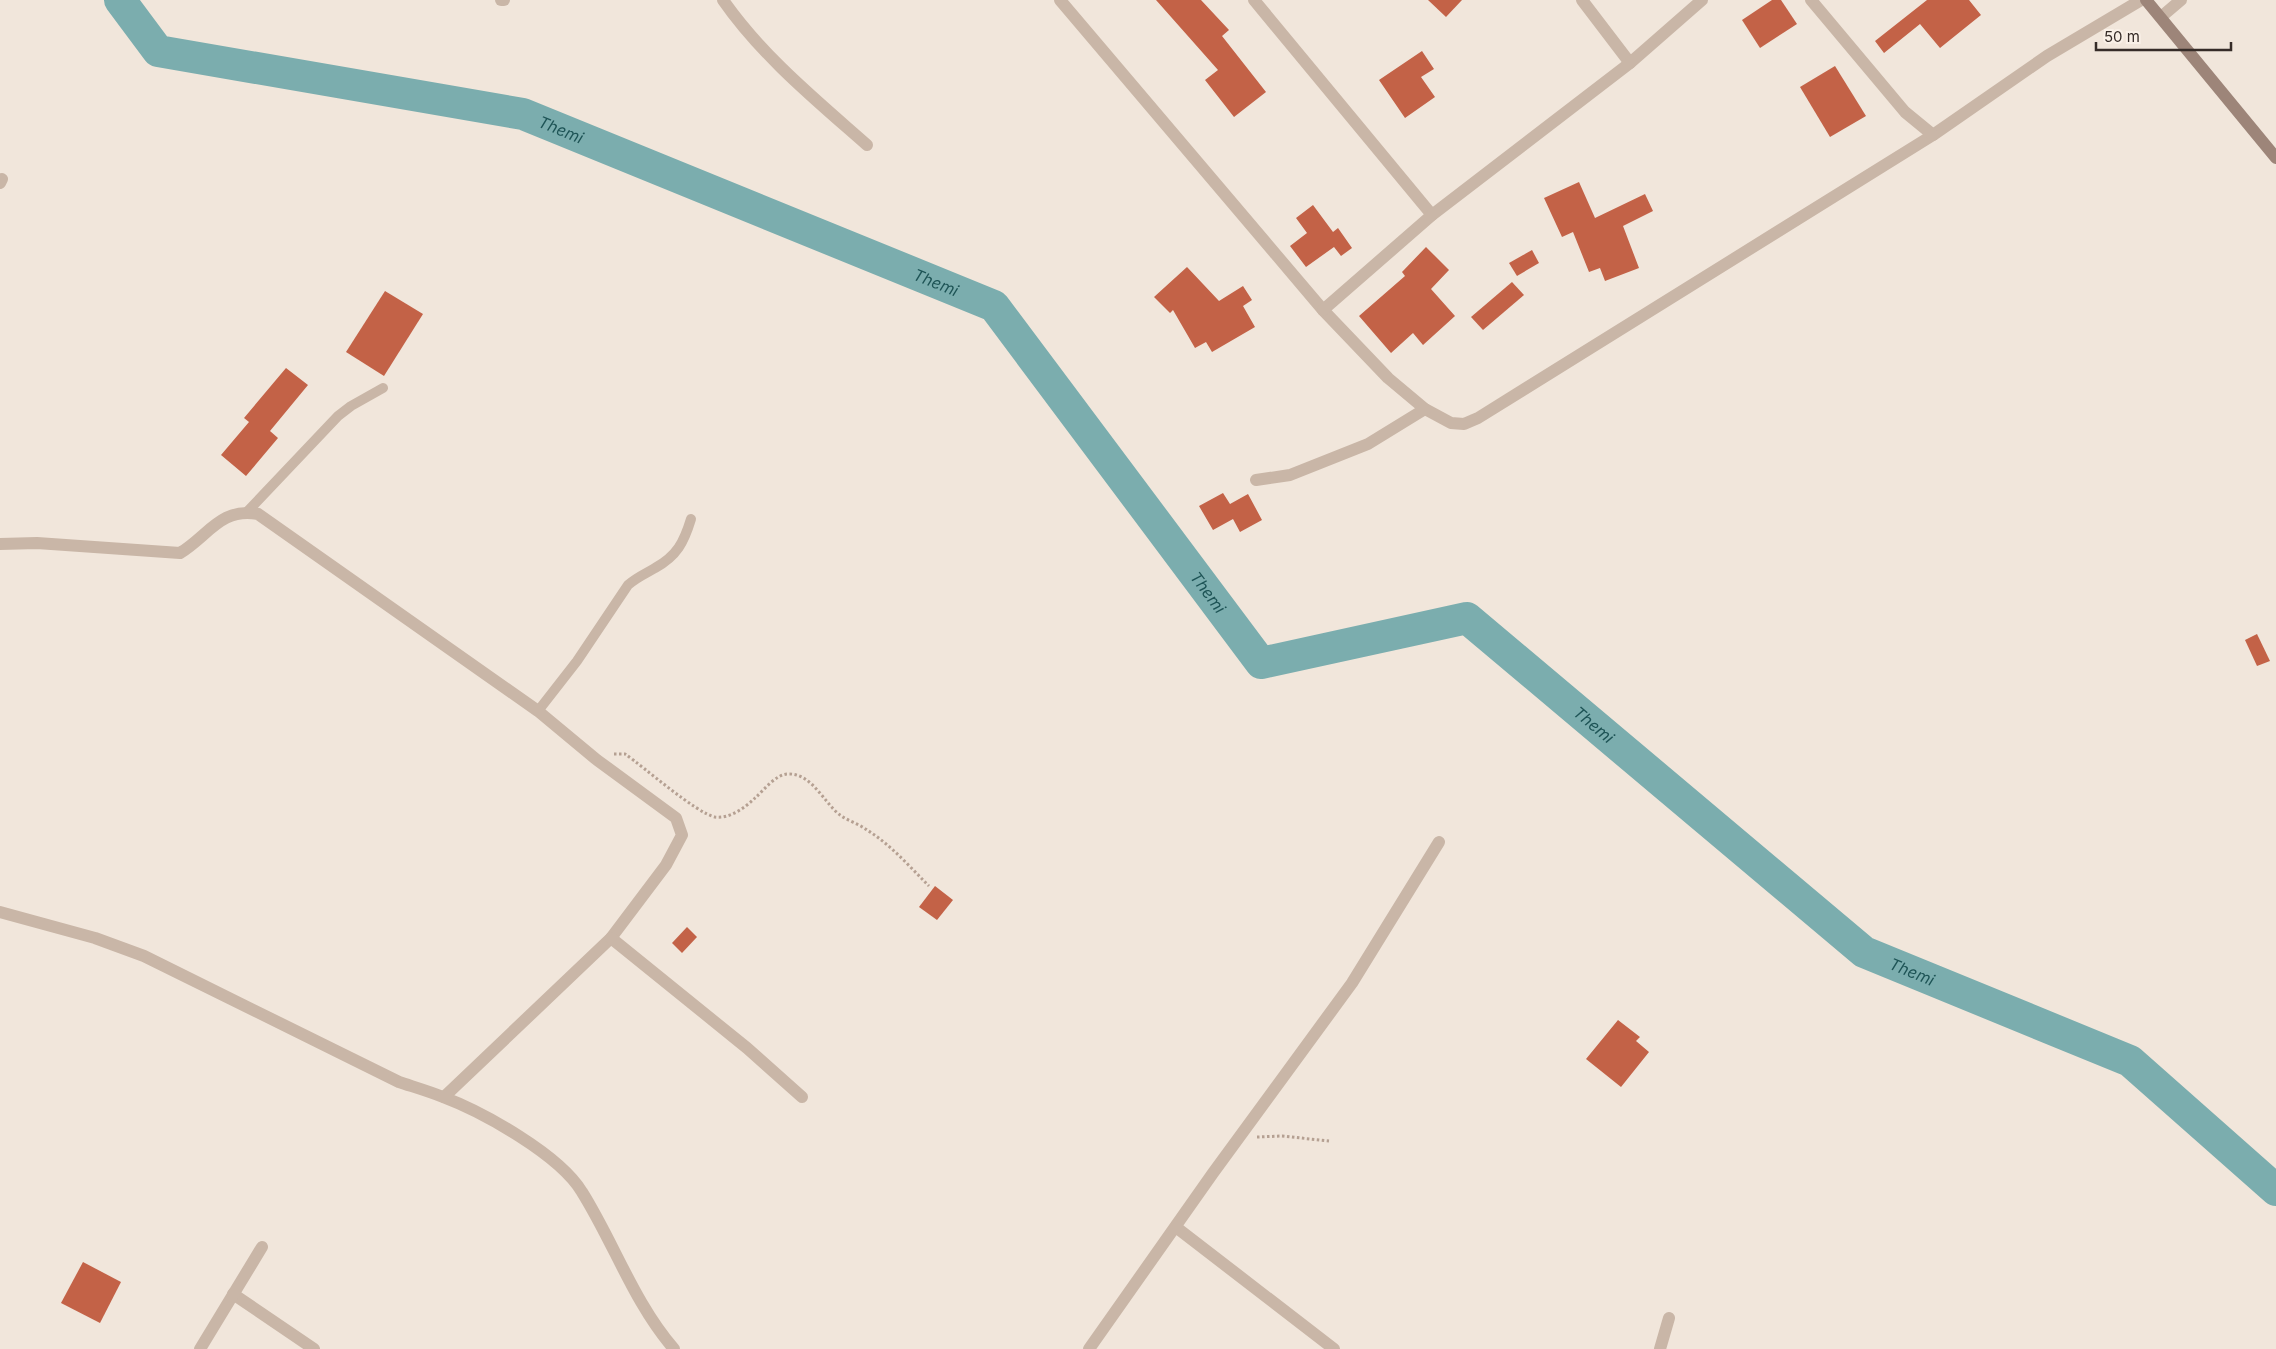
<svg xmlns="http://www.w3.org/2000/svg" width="2276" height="1349" font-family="Inter,sans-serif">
<rect width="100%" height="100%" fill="#f1e6db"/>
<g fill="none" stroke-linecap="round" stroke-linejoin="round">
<path stroke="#7badae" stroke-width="32" id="s1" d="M120,0L158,51L523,114L994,306L1261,663L1467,618L1864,952L2130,1061L2276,1190"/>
</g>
<g fill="#c36247">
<polygon points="1156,0 1201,0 1229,30 1222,36 1266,92 1234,117 1205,80 1218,70"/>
<polygon points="1428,0 1462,0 1446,17"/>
<polygon points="1772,0 1781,0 1797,24 1760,48 1742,20"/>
<polygon points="1927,0 1969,0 1981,15 1940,48 1920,24 1884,53 1875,41"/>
<polygon points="1422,51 1434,69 1421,77 1435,97 1405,118 1379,80"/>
<polygon points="1835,66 1866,116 1830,137 1800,87"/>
<polygon points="1579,182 1595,218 1645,194 1653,211 1623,226 1639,268 1605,281 1600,268 1589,272 1573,232 1562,237 1544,198"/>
<polygon points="1313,205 1333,232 1338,228 1352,248 1341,256 1334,247 1306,267 1290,246 1307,233 1296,218"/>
<polygon points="1426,247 1449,270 1431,289 1455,316 1423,345 1413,333 1391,353 1359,316 1405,276 1402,272"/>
<polygon points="1532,250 1539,263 1517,276 1509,263"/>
<polygon points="1187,267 1219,301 1243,286 1252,300 1243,306 1255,327 1212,352 1206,342 1195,348 1173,310 1170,313 1154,297"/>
<polygon points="1512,282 1524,295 1483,330 1471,317"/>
<polygon points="385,291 423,314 384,376 346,352"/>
<polygon points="286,368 308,385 270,431 278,438 246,476 221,455 249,422 244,418"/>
<polygon points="1223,493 1230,504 1248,494 1262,520 1240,532 1233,519 1213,530 1199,506"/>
<polygon points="2257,634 2270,661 2257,666 2245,640"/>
<polygon points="935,886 953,900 937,920 919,907"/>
<polygon points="687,927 697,937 682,953 672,943"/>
<polygon points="1618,1020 1640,1037 1636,1041 1649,1052 1621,1087 1586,1059"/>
<polygon points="83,1262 121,1282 100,1323 61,1303"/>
</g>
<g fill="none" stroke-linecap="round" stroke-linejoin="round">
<g stroke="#b5a092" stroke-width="3" stroke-dasharray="2.5 2.5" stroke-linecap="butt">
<path d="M614,754H625C644,767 696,813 715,817C729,819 745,808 755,798C764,790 776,774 788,774C812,773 824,803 840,815C848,821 859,824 867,830C890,844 910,867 929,886"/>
<polyline points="1257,1137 1282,1136 1329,1141"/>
</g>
<g stroke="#c9b6a7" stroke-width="10">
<polyline points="247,512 338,416 351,406 383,388"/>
<path d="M538,711L577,661L628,585C637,577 645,574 655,568C677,556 684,542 691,519"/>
</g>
<g stroke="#c9b6a7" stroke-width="12">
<polyline points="501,0 504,0"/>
<path d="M723,0C762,56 816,100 867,145"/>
<polyline points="1060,0 1323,310 1388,378 1425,409 1451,423 1464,424 1478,418 1933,135 2047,56 2141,0"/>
<polyline points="1254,0 1432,215"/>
<polyline points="1582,0 1630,63"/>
<polyline points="1811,0 1905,112 1933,135"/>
<polyline points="2161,17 2181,0"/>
<polyline points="0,183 2,179"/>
<polyline points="1323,310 1432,215 1630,63 1702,0"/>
<polyline points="1256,480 1290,475 1368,444 1425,409"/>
<path d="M0,544L37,543L180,553C208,536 221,507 258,514L538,711L597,760L676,818L682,835L666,865L611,938L444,1097"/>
<path d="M0,912L95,938L144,956L399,1082C414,1087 428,1091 443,1097C483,1112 560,1155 582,1192C614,1243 634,1303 674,1349"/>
<polyline points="611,938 747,1048 802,1097"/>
<polyline points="1177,1228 1334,1349"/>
<polyline points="233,1294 314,1349"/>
<polyline points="200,1349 262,1247"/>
<polyline points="1089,1349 1213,1173 1352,983 1439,842"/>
<polyline points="1660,1349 1669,1318"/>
</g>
<polyline stroke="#9d8579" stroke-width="12" points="2146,0 2276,158"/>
</g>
<g text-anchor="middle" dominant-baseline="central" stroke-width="5" stroke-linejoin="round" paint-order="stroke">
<g font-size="16" font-style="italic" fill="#1e5456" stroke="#f9f0e7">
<text stroke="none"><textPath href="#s1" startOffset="475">Themi</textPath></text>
<text stroke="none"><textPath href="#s1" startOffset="880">Themi</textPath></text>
<text stroke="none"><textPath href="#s1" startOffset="1300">Themi</textPath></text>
<text stroke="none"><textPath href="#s1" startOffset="1765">Themi</textPath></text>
<text stroke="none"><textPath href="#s1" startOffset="2170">Themi</textPath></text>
</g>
</g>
<path d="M2096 42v8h135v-8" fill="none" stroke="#362c28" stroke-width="2.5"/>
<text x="2104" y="42" font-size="15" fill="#362c28" stroke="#f9f0e7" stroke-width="4" paint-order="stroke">50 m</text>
</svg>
